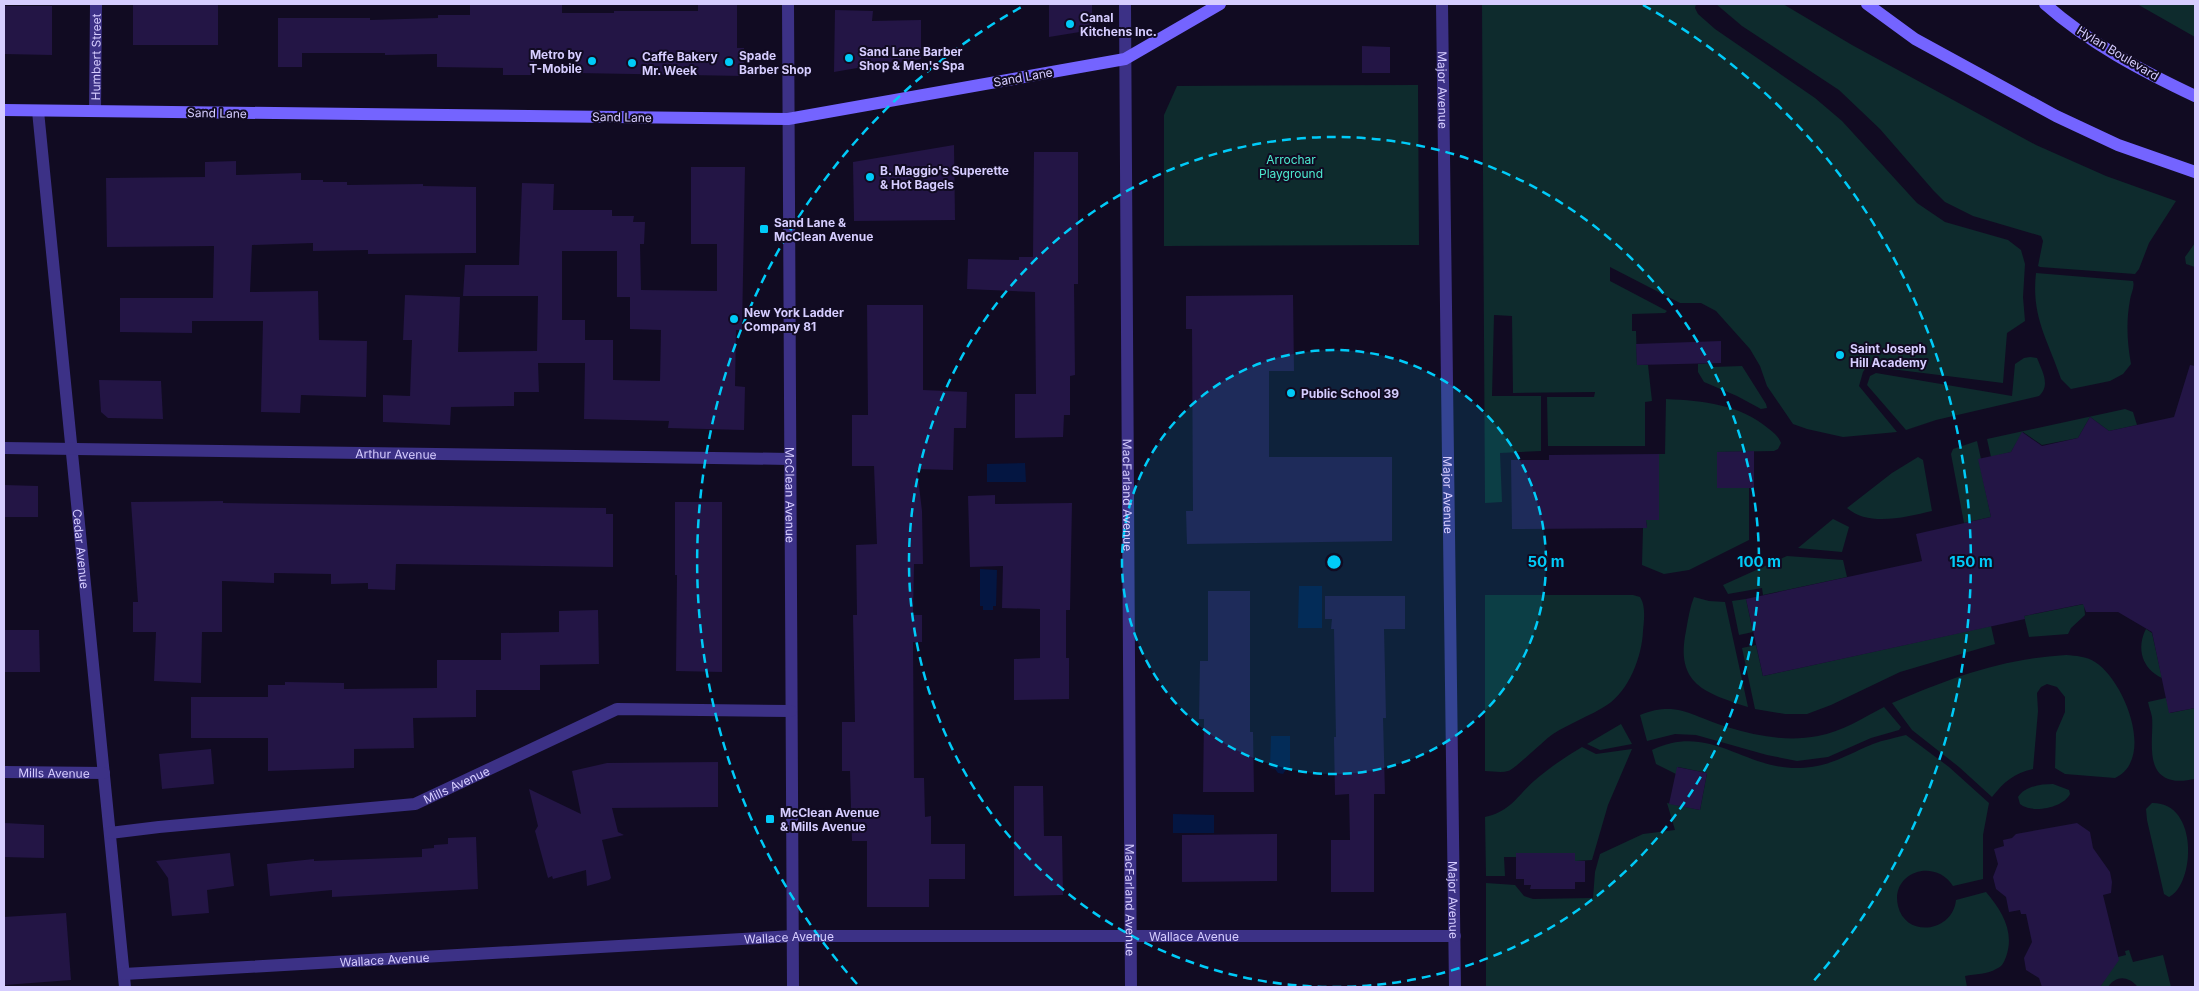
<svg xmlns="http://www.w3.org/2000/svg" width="2199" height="991" font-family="Inter,sans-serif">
<rect width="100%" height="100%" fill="#110b22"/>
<g fill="#0e2b2d">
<polygon points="1482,4 1696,4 1695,8 1698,14 1715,29 1815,98 1842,121 1917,203 1945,222 2008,240 2021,250 2025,264 2023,297 2025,321 2007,333 2003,383 1867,366 1863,372 1859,386 1897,432 1843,437 1807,429 1793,424 1767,386 1760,366 1750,349 1716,311 1701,303 1680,303 1610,267 1610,281 1667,311 1665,313 1632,314 1632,331 1636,331 1637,365 1648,365 1652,401 1645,402 1645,446 1548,446 1547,397 1594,397 1595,392 1513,393 1512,316 1494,315 1492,396 1541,396 1541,451 1500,453 1502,502 1485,503"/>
<polygon points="1716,4 1783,4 1852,45 2036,145 2106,176 2176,201 2149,243 2139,269 2135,274 2040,267 2038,266 2043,241 2041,236 1973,216 1945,202 1933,190 1880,129 1839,90 1742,26"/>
<polygon points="2137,4 2195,4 2195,37"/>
<polygon points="1418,85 1419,245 1164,246 1164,115 1177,86"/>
<polygon points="2195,243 2195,267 2186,264 2185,257"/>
<path d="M2036,273L2133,281C2135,287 2131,293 2130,300C2126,321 2127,342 2131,364L2123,374L2110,381L2071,389L2061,379C2048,340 2031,317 2036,273Z"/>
<path d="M2030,357L2037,358C2042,371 2051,385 2039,396L1936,420L1906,430L1867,385L1870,376L1876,373L2012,396L2015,364L2024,358Z"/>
<polygon points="1712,363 1713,367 1742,366 1766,404 1767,408 1761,409 1737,396 1704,382 1698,372 1698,364"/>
<path d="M1666,399C1704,401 1739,404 1769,429C1774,433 1779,437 1781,443L1778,449L1774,451L1717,452V488H1749V540L1689,570L1664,574L1642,565L1643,528H1647L1646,520H1659V454H1665Z"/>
<polygon points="2125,409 2133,412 2137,425 2109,431 2090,417 2078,438 2042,445 2023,432 2011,452 1991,457 1987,439"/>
<polygon points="1977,441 1981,459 1979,460 1991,517 1964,523 1951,454 1953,449"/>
<path d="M1918,457L1923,460L1932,511C1906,517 1869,527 1847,508L1892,473Z"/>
<polygon points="1833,519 1849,527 1842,552 1798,548"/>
<polygon points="1787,556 1843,560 1847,577 1763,595 1762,588 1728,594 1723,585"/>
<path d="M1485,595H1633L1640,597C1646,606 1644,621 1643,631C1642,656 1629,691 1607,705C1590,716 1570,723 1553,734C1544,740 1514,770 1508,771C1501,773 1493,771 1485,771Z"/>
<path d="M1694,597L1709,601L1725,602L1748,707C1705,693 1675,684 1686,631C1688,619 1690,607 1694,597Z"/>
<polygon points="1746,599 1753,632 1739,635 1732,601"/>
<polygon points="2084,604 2085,615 2071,628 2068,634 2029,637 2024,616"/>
<polygon points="1991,626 1995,644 1900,672 1831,705 1807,714 1785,714 1755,709 1742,648 1756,645 1763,676"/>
<path d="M2146,629L2152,633L2162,678C2142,669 2136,648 2146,629Z"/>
<path d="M2066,655C2076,656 2086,656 2095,662C2124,680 2156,759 2115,778L2065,774L2055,768L2056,733L2065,712V697L2057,687L2047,684L2041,687L2037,693L2038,711L2033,769C2014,773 2004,782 1992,797L1959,767L1912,730L1892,703C1951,678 2000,659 2066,655Z"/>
<path d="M2166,698L2170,713L2195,708V779C2188,780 2179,782 2172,780C2144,774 2154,737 2152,717C2151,712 2149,707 2148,702Z"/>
<path d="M1884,707L1901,727L1899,730L1871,738L1828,757L1797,761L1767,755L1696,735L1675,734L1647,741L1640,715C1678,700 1692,717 1727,727C1757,736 1787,742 1818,736C1841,732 1863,718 1884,707Z"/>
<polygon points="1621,724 1632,744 1600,750 1587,744"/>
<path d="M1906,735L1949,767L1989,803L1983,835V879L1953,886C1934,857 1890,873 1898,906C1906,939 1953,932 1956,900L1986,892C2002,911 2015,932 2006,957C2004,962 2002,967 1996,969C1988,974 1975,974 1965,976L1967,987H1486V883L1515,885L1524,896L1533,899L1593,898L1595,872L1600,854L1643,834L1675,830L1667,803L1700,810L1707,773L1678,767L1676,774L1656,764L1652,750C1710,722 1744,770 1800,768C1830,767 1846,755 1873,744C1883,740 1895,738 1906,735Z"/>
<path d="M1582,747L1596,754L1632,749L1608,805L1592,860L1575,861V853H1517L1516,857H1504L1505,876H1486L1485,817C1511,811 1516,797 1534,781C1549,768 1565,757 1582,747Z"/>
<path d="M2053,784L2069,790L2070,794C2063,808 2032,814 2020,804L2018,797C2025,786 2041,784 2053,784Z"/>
<path d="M2152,803C2199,802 2195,884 2169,897L2164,894L2147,820L2146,809Z"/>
<path d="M2129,950L2133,962L2163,955L2171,987L2137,986C2128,976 2116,975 2108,987H2100L2118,957L2126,955L2125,951Z"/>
</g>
<g fill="#041642">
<polygon points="1025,463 1026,482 987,482 987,464"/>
<polygon points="980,569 997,570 996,606 993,606 993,610 983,610 983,606 980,606"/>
<polygon points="1299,586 1322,586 1322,628 1298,628"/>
<polygon points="1271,736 1290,736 1290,768 1287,768 1283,774 1278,773 1275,769 1270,768"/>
<polygon points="1173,814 1214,815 1214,833 1173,833"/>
</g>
<g fill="#231545" fill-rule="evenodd">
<rect x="133" y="4" width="85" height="41"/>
<polygon points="470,4 562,4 562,13 614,13 614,11 698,11 698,4 737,4 737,48 744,48 744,76 577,73 577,52 534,52 534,75 503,75 503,68 437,67 437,54 385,55 385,53 302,53 302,67 278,67 278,18 370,18 370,20 438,18 438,15 470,15"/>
<polygon points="1049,4 1092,4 1092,30 1049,37"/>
<polygon points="4,6 52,6 52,55 4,54"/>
<polygon points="835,10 873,11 872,21 921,20 921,59 892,64 892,62 834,72"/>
<polygon points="1362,46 1390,47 1390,73 1362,73"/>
<polygon points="954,145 955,220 854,221 853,162"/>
<polygon points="1034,152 1078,152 1078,284 1074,284 1075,375 1070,376 1070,415 1064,415 1063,437 1015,438 1015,394 1036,394 1035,292 967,289 968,259 1019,260 1019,257 1033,257"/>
<polygon points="236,161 236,175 301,173 301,180 323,180 323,182 347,182 347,185 423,184 423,186 476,187 476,253 368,254 368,250 313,251 313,243 252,245 250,292 318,291 319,340 367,341 366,397 301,395 300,413 261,412 263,321 192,321 192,333 120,332 120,298 213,298 214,246 107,247 106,178 205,177 205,162"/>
<path d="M691,167H745L742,330H736L735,386L745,387L744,430L668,428L669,421L584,419L585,363H538L539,392H514V406L451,407L450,425L383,422V395L410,396L412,340H403L405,295L460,297L458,352L537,351L538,296H463L465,265H519L522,183L554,184L553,210H612V216H634L633,222H645L644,244H640L641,290L717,291V244H691ZM562,251H617V297H630V329L661,330L660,381L613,380V340H585V320H562Z"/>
<polygon points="1293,295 1294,371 1269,371 1269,457 1392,457 1392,541 1187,544 1186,511 1193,511 1192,329 1186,329 1186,296"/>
<polygon points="867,305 923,305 923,390 967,392 966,428 954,428 953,470 917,469 922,511 923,564 914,564 913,615 922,615 922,642 913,642 914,778 924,778 925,817 931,816 931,844 965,844 965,879 929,879 929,907 867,907 867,841 852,841 850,771 842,771 842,722 855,722 853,615 857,615 856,545 877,544 874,466 852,466 852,415 868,415"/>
<polygon points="1721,341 1721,363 1637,365 1636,344"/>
<polygon points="2190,365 2195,366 2195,708 2169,713 2152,632 2118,612 2086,612 2083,604 2024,616 2025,619 1763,676 1746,599 1922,561 1916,534 1991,517 1978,459 2011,452 2022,432 2042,446 2078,438 2090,417 2109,431 2174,417"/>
<polygon points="99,380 161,381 163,419 108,418 101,412"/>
<polygon points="1754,451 1754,488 1717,488 1717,452"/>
<polygon points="1659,454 1659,520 1646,520 1647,528 1512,529 1511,460 1549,460 1549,455"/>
<polygon points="4,485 38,486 38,517 4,517"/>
<polygon points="995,495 995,504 1072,503 1070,610 1066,610 1066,658 1069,658 1069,699 1014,700 1014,659 1040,658 1040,609 1002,608 1003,566 970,567 968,496"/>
<polygon points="223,501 223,503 606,508 606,514 613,514 613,567 396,564 395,590 368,589 368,583 331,584 331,574 274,573 274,583 222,581 222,632 202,632 201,683 154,681 156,632 133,632 133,602 138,602 131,502"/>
<polygon points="675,502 722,502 722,672 676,671 677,575 675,575"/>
<polygon points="1208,591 1250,591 1250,732 1253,732 1254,792 1203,792 1204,719 1199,719 1200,661 1208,661"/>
<polygon points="1325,596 1405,596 1405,629 1384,629 1386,718 1383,718 1385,794 1374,794 1374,892 1331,892 1331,840 1350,840 1349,794 1335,795 1334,737 1336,737 1334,629 1331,629 1332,619 1325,619"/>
<polygon points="598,610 599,664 540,665 540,690 476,690 476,717 413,718 414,748 354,749 354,768 268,771 268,738 191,738 191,697 268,697 268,685 285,685 285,682 344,683 344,689 437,688 437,660 501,660 501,633 559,632 559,611"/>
<polygon points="4,630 39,630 40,672 4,672"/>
<polygon points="211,749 214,784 162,789 159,754"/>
<polygon points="718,762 718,807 612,808 618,832 624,835 602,840 611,878 609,880 587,886 586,870 553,879 552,876 548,878 535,831 538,826 529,789 581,814 572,771 607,763"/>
<polygon points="1677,767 1707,773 1700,810 1669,804"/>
<polygon points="1014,786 1043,786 1044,836 1062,836 1063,895 1014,896"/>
<polygon points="4,823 44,825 44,858 4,857"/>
<polygon points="2077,823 2090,832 2093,848 2110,872 2112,882 2111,893 2103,895 2119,960 2100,987 2042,987 2039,978 2026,970 2024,958 2032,942 2026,914 2021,914 2020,910 2009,912 2006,897 1996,889 1993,877 1998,864 1994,849 2004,846 2003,840 2012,838 2016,834"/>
<polygon points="1277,834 1277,881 1182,882 1182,835"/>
<polygon points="476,837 478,889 332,897 332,890 270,896 267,864 314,859 314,861 422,857 422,849 434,848 434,845 448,844 448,838"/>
<polygon points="230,853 234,886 207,890 209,913 172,916 168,878 156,861"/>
<polygon points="1516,853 1575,853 1575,861 1585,861 1585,882 1575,882 1575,889 1530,889 1531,885 1524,885 1524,879 1516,879"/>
<polygon points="66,913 71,980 5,985 4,917"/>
</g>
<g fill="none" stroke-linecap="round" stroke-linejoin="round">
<g stroke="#3c3186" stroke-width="12">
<path id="s1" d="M788,4L793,987"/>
<path id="s2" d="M1125,4L1131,987"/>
<path id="s3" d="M1442,4L1455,987"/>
<path id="s4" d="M38,111L125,987"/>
<path id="s5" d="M95,111L96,4"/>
<path id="s6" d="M4,448L790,459"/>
<path id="s7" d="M4,772L104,773"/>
<path id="s8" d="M110,833L159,827L415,804L617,709L791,711"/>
<path id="s9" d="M124,974L793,936H1455"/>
</g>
<g stroke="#7464ff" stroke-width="12">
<polyline points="1867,4 1915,39 2056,116 2118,145 2195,172"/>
<path d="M2045,4C2089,43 2142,71 2195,96"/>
<polyline points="4,110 788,119 1125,59 1220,4"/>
</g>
</g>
<circle cx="1334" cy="562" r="212" fill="#00cbf8" fill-opacity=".12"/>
<g fill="none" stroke="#00cbf8" stroke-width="2.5" stroke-dasharray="9 6">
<circle cx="1334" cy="562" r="212"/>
<circle cx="1334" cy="562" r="425"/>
<path d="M857 984A637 637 0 0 1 1025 5M1643 5A637 637 0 0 1 1811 984"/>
</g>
<g fill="#00cbf8" stroke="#110b22" stroke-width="2">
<circle cx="1070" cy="24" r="5"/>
<circle cx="849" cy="58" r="5"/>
<circle cx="592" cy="61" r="5"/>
<circle cx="729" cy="62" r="5"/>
<circle cx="632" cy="63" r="5"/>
<circle cx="870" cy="177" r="5"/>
<rect x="759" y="224" width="10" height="10" rx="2.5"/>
<circle cx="734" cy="319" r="5"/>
<circle cx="1840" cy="355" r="5"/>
<circle cx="1291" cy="393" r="5"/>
<rect x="765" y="814" width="10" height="10" rx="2.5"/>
</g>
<g text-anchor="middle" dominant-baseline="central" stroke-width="4" stroke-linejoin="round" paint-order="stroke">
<g font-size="12" font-weight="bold" fill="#d6cdff" stroke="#110b22" text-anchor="start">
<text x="1080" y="17">Canal<tspan x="1080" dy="14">Kitchens Inc.</tspan></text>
<text x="859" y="51">Sand Lane Barber<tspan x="859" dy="14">Shop &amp; Men's Spa</tspan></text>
<text x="582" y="54" text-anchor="end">Metro by<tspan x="582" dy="14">T-Mobile</tspan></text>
<text x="739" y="55">Spade<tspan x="739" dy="14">Barber Shop</tspan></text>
<text x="642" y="56">Caffe Bakery<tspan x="642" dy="14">Mr. Week</tspan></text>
<text x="880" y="170">B. Maggio's Superette<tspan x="880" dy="14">&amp; Hot Bagels</tspan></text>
<text x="774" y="222">Sand Lane &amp;<tspan x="774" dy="14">McClean Avenue</tspan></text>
<text x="744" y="312">New York Ladder<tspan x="744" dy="14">Company 81</tspan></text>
<text x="1850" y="348">Saint Joseph<tspan x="1850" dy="14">Hill Academy</tspan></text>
<text x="1301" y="393">Public School 39</text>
<text x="780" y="812">McClean Avenue<tspan x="780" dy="14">&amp; Mills Avenue</tspan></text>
</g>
<g font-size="12" fill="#d6cdff" stroke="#110b22">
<text transform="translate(2118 53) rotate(31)">Hylan Boulevard</text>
<text stroke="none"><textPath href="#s5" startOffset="54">Humbert Street</textPath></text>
<text transform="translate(1023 77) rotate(-10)">Sand Lane</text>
<text stroke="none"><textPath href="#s3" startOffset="86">Major Avenue</textPath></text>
<text transform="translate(217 113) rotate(1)">Sand Lane</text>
<text transform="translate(622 117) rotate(1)">Sand Lane</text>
<text stroke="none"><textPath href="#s6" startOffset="392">Arthur Avenue</textPath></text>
<text stroke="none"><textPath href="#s1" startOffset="491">McClean Avenue</textPath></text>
<text stroke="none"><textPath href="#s2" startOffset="491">MacFarland Avenue</textPath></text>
<text stroke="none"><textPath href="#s3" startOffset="491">Major Avenue</textPath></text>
<text stroke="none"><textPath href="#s4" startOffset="440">Cedar Avenue</textPath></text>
<text stroke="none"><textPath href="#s7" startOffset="50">Mills Avenue</textPath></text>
<text stroke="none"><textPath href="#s8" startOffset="352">Mills Avenue</textPath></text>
<text stroke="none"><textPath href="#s2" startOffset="896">MacFarland Avenue</textPath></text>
<text stroke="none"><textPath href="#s3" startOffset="896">Major Avenue</textPath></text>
<text stroke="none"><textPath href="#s9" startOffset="1071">Wallace Avenue</textPath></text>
<text stroke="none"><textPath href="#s9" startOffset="666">Wallace Avenue</textPath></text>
<text stroke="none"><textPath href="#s9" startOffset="261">Wallace Avenue</textPath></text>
</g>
<g font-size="12" fill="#4dead0" stroke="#110b22">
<text x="1291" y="159">Arrochar<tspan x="1291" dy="14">Playground</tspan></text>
</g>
</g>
<circle cx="1334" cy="562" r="8" fill="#00cbf8" stroke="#110b22" stroke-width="2.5"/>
<g font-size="15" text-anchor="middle" font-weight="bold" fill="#00cbf8" stroke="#110b22" stroke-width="4" stroke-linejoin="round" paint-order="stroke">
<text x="1546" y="567">50 m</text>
<text x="1759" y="567">100 m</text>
<text x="1971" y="567">150 m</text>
</g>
<rect width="2199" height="991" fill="none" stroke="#d6cdff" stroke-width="10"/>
</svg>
